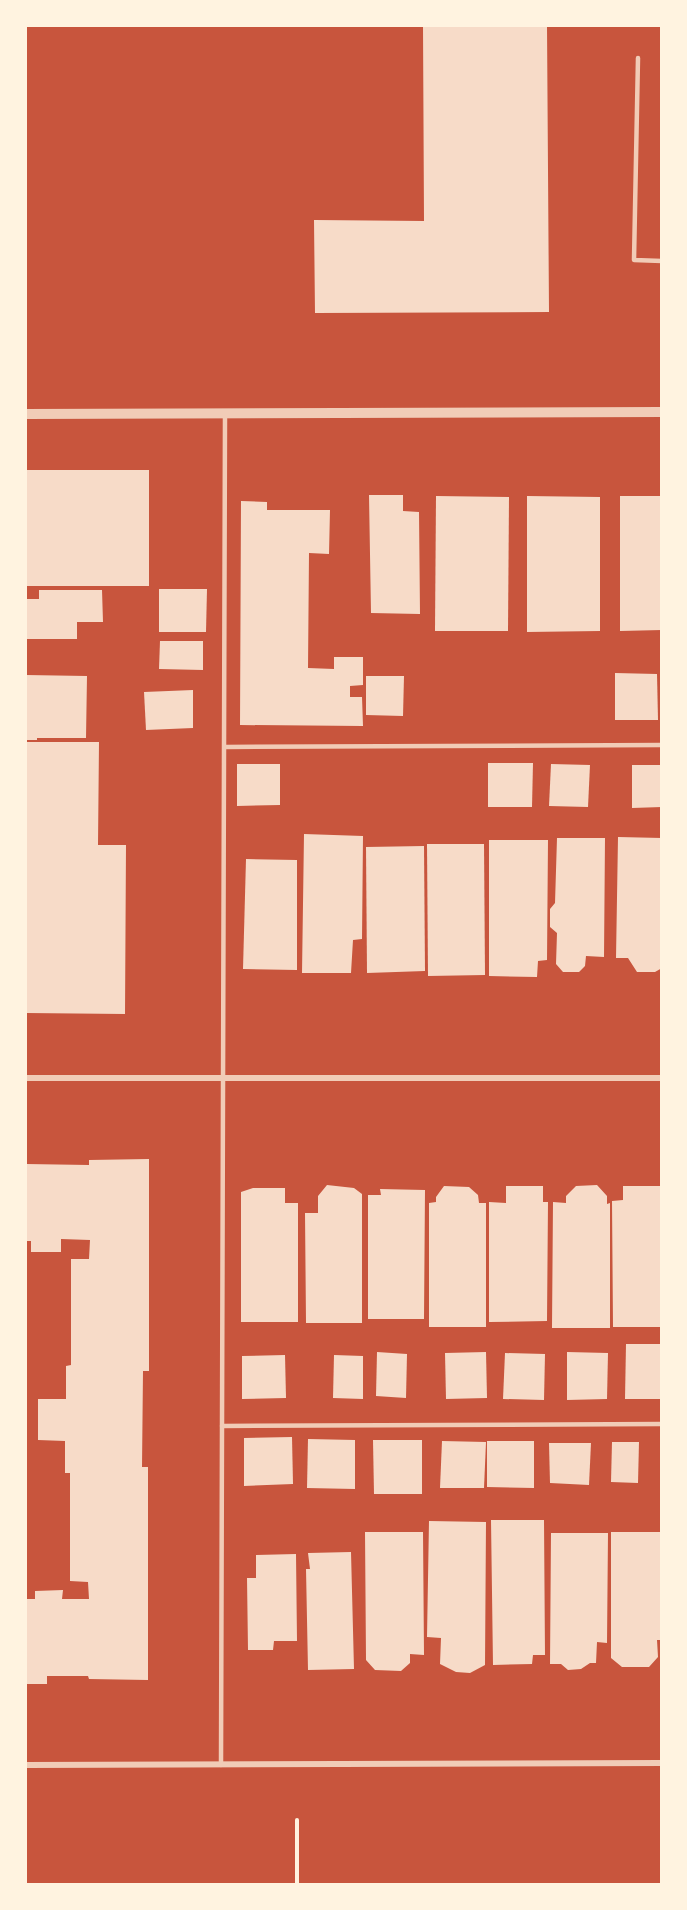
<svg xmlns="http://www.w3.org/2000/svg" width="687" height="1910" font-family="Georgia,serif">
<rect width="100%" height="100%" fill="#c8553d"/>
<g fill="#f7dbc8">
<polygon points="423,26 547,26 549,312 315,313 314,220 424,221"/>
<rect x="26" y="470" width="123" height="116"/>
<polygon points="369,495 403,495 403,511 419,512 420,614 371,613"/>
<polygon points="436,496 509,497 508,631 435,631"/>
<polygon points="527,496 600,497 600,631 527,632"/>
<polygon points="620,496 662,496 662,630 620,631"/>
<polygon points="241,501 267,502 267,510 330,510 329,554 309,553 308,668 334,669 334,657 363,657 363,685 350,686 350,697 362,697 363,726 240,725"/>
<polygon points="159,589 207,589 206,632 159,632"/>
<polygon points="39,590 102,590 103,622 77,622 77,639 26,639 26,599 39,599"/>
<polygon points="160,641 203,641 203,670 159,669"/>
<polygon points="615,673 657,674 658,720 615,720"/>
<polygon points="26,675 87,676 86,738 37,738 37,740 26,740"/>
<polygon points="366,676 404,676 403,716 366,715"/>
<polygon points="193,690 193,728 146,730 144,692"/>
<polygon points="26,742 99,742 98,845 126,845 125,1014 26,1013"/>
<polygon points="488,763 533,763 532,807 488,807"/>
<polygon points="237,764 280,764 280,805 237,806"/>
<polygon points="551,764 590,765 588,807 549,806"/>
<polygon points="632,765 662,765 662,807 632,808"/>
<polygon points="304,834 363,836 362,939 353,940 351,973 302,973"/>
<polygon points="618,837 662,838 662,968 655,972 637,972 628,958 616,958"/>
<polygon points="557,838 605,838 604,957 586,956 585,966 579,972 563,972 556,964 557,933 550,927 550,909 555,903"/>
<polygon points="489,840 548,840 547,960 538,961 537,977 489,976"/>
<polygon points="427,844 484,844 485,975 428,976"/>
<polygon points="424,846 425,971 367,973 366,847"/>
<polygon points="246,859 297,860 297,970 243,969"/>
<polygon points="149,1159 149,1371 143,1371 142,1467 148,1467 148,1680 89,1679 88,1676 47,1676 47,1684 26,1684 26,1599 35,1599 35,1591 63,1590 62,1599 89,1599 88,1582 70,1581 70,1473 65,1473 65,1441 38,1440 38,1399 66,1399 66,1366 71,1365 71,1259 89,1259 90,1240 61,1239 61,1252 31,1252 31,1241 26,1241 26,1164 89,1165 89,1160"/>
<polygon points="327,1185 354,1188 362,1194 362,1323 306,1323 305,1213 318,1213 318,1196"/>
<polygon points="597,1185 607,1196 607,1204 610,1203 610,1328 552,1328 553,1202 566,1203 566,1196 576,1186"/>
<polygon points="444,1186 469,1187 478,1195 479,1203 486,1203 486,1327 429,1327 429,1203 436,1202 436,1197"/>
<polygon points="506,1186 543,1186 543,1202 548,1202 547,1321 489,1322 489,1202 506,1203"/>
<polygon points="623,1186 662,1186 662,1327 613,1327 612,1201 623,1200"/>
<polygon points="253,1188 285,1188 285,1203 298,1203 298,1322 241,1322 241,1192"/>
<polygon points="380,1189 425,1190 424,1319 368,1319 368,1195 381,1195"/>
<polygon points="626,1344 662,1344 662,1399 625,1399"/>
<polygon points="377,1352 407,1354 406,1398 376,1396"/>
<polygon points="486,1352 487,1398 446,1399 445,1353"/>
<polygon points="567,1352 608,1353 607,1399 567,1400"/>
<polygon points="505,1353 545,1354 544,1400 503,1399"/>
<polygon points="285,1355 286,1398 242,1399 242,1356"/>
<polygon points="334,1355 363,1356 363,1399 333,1398"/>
<polygon points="292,1437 293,1484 244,1486 244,1438"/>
<polygon points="308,1439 355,1440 355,1489 307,1488"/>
<polygon points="373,1440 422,1440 422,1494 374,1494"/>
<polygon points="442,1441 486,1442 484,1488 440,1488"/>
<polygon points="487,1441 534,1441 534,1488 487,1487"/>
<polygon points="612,1442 639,1442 638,1483 611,1482"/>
<polygon points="549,1443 591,1443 589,1485 550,1483"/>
<polygon points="491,1520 544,1520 545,1655 533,1655 532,1664 493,1665"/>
<polygon points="429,1521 486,1522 485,1665 470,1673 456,1672 440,1664 441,1638 427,1637"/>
<polygon points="365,1532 423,1532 424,1655 410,1654 410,1663 401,1671 375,1670 366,1660"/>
<polygon points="611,1532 662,1532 662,1640 657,1640 658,1657 649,1667 622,1667 611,1658"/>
<polygon points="551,1533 608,1533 607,1643 597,1642 596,1663 590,1663 581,1669 568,1670 561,1664 550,1664"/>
<polygon points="351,1552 354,1669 308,1670 306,1569 310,1569 308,1553"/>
<polygon points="296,1554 297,1641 274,1641 273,1650 248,1650 247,1578 256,1578 256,1555"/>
</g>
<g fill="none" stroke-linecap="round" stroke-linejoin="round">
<polyline stroke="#fff3e0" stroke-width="4" points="297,1884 297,1820"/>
<g stroke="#f1ccb7" stroke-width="4.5">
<polyline points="638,58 634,260 662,261"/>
<polyline points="225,747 662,745"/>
<polyline points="222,1426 662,1424"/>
<polyline points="221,1765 225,414"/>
</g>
<g stroke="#f1ccb7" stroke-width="6">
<polyline points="26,1078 662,1078"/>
<polyline points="26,1765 662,1763"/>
</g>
<polyline stroke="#f1ccb7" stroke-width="10" points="26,414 662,412"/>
</g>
<rect width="687" height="1910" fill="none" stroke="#fff3e0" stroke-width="54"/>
</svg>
